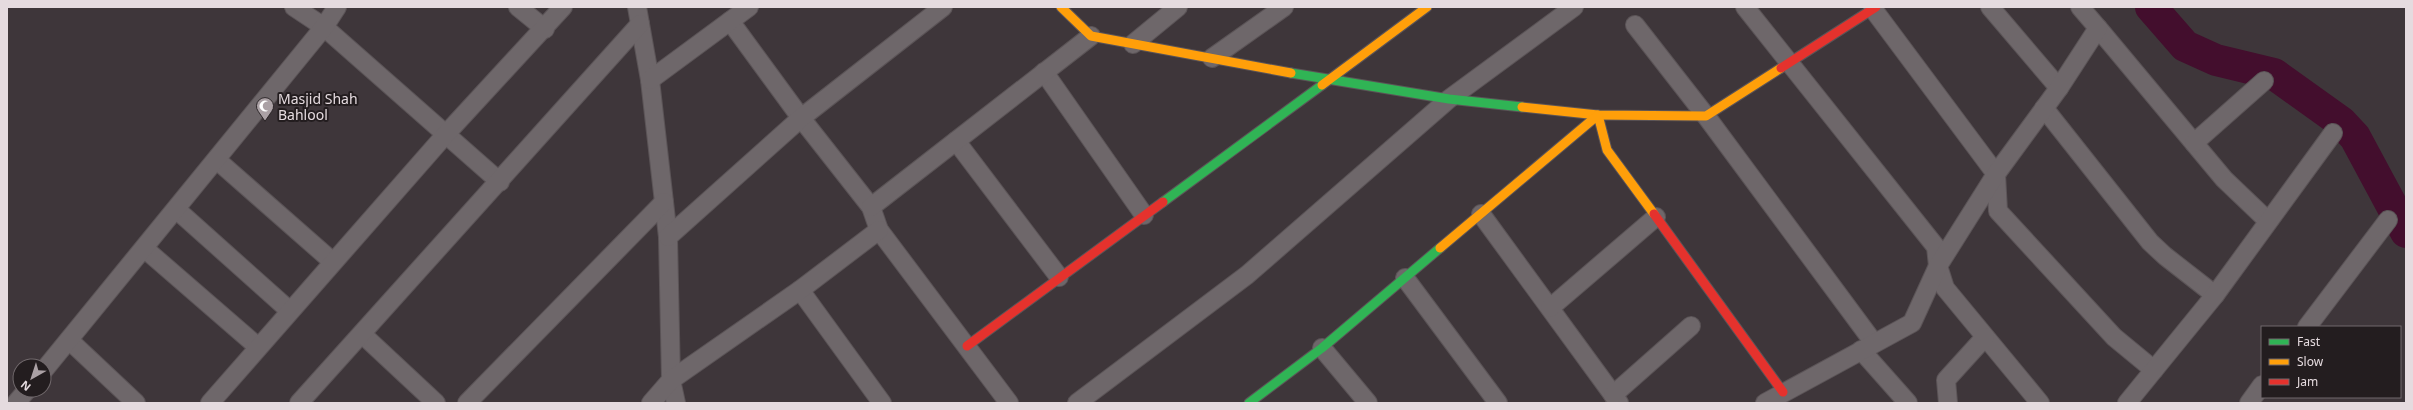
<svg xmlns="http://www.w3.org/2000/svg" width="2413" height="410" font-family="'Noto Sans',sans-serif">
<rect width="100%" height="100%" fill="#3e363a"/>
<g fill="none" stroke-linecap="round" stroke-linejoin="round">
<polyline stroke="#430e2d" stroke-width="32" points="2151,7 2185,46 2216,60 2274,74 2341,122 2355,137 2406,232"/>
<g stroke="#5b5457" stroke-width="20">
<g id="street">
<polyline points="294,7 324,27 500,182"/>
<polyline points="518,7 545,29"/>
<polyline points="637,7 650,80 668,237 671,380 676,403"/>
<polyline points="1745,7 1936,247 1938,266 1945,288 2040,403"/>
<polyline points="1990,7 2059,88"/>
<polyline points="1873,9 1996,174 1998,211 2114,337 2154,370"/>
<polyline points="730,21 801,118 871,207 879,230 1009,403"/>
<polyline points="1635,25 1706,116 1874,343"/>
<polyline points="2098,28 2224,179 2268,221"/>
<polyline points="1133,44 1178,7"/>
<polyline points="1212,58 1284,7"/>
<polyline points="1044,72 1144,215"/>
<polyline points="650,80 749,7"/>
<polyline points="2044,108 2150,242 2165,256 2215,295"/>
<polyline points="956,141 1059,277"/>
<polyline points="2194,143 2264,81"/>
<polyline points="218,161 333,262"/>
<polyline points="871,207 1091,36"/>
<polyline points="177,210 290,311"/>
<polyline points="1481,214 1619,403"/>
<polyline points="668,237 801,118 943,7"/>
<polyline points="145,249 258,347"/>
<polyline points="1405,278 1498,403"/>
<polyline points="800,290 882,403"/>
<polyline points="1550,308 1656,217"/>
<polyline points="2307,327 2388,220"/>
<polyline points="362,334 436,403"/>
<polyline points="69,340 136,403"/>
<polyline points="1322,348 1368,403"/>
<polyline points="1861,350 1908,403"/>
<polyline points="44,370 324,27 337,7"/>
<polyline points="1613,395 1691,326"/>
<polyline points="16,403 27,390"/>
<polyline points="210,403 446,134 563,7"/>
<polyline points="299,403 640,24"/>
<polyline points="467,403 664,202"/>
<polyline points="651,403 671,380 800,290 879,230"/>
<polyline points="1077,403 1247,275 1449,99 1574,7"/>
<polyline points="1765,403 1912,323 1938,266 1996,174 2059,88 2098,28 2080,7"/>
<polyline points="1948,403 1946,380 1985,337"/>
<polyline points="2127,403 2215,295 2333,133"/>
<polyline points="2249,403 2262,385"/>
</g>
</g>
<g stroke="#5b5457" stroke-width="11">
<g id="fast">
<polyline points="1291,73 1449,99 1522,107"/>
<polyline points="1163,202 1322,85"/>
<polyline points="1249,403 1322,348 1440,248"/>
</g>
</g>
<g stroke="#5b5457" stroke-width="11">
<g id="slow">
<polyline points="1061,7 1091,36 1291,73"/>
<polyline points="1322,85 1427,7"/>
<polyline points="1522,107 1598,115 1706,116 1781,68"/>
<polyline points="1440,248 1598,115 1607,150 1654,214"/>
</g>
</g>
<g stroke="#5b5457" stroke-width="11">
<g id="jam">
<polyline points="1781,68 1876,7"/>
<polyline points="1654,214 1783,392"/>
<polyline points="967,346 1163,202"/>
</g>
</g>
<use href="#street" stroke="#6e676a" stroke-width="18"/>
<use href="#fast" stroke="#30b455" stroke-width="9"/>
<use href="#slow" stroke="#ff9f0a" stroke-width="9"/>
<use href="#jam" stroke="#e5322d" stroke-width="9"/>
</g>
<defs>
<g id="mosque-pin" transform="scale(0.9)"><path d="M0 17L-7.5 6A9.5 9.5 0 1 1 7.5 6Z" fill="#aba1a5" stroke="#231d1f"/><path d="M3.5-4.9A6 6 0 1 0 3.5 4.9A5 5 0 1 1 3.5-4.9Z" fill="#fff"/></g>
</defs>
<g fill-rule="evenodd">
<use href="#mosque-pin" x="265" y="106"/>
</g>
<g text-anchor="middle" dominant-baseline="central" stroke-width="4" stroke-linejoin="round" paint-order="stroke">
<g font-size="14" fill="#e5dbdf" stroke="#231d1f" text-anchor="start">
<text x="278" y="98">Masjid Shah<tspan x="278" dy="16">Bahlool</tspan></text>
</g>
</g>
<rect width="2413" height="410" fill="none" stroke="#e5dbdf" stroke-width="16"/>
<rect x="2261" y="326" width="140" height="72" fill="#231d1f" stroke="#71696c"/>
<rect x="2269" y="339" width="20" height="6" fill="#30b455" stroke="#71696c"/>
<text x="2297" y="346" font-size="12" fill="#e5dbdf">Fast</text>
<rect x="2269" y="359" width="20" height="6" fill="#ff9f0a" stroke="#71696c"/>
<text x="2297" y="366" font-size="12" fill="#e5dbdf">Slow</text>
<rect x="2269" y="379" width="20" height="6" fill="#e5322d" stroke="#71696c"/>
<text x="2297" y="386" font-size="12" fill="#e5dbdf">Jam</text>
<g transform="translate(32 378) rotate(219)"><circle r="19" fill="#231d1f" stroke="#71696c"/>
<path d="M0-3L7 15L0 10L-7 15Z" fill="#aba1a5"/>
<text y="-6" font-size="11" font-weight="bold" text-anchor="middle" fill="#e5dbdf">N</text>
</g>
</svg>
